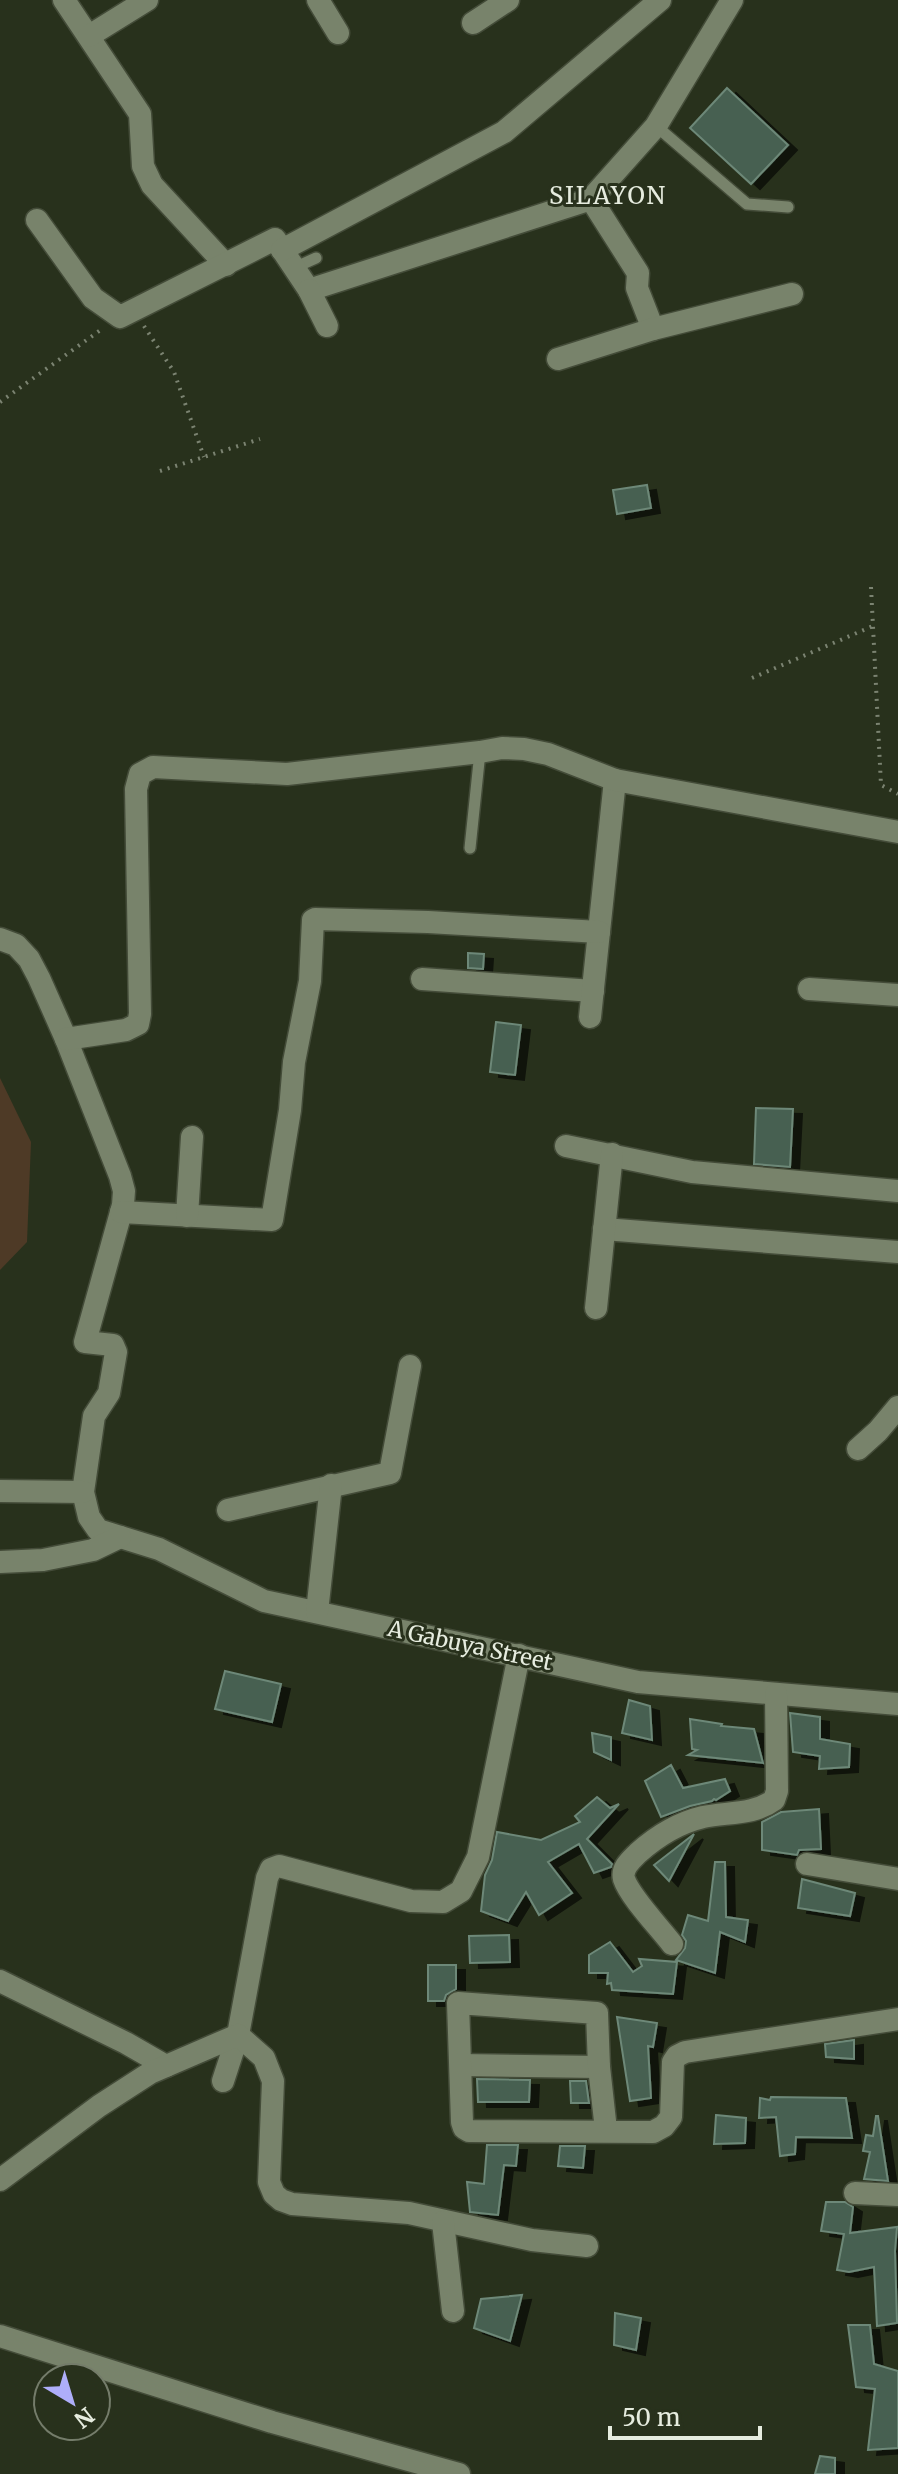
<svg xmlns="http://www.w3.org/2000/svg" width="898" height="2474" font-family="Merriweather,serif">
<defs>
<filter id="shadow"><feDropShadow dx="9" dy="5" stdDeviation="0" flood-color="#0009"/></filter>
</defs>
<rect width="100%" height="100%" fill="#28311c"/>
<polygon fill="#4e3a26" points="0,1078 31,1142 27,1242 0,1270"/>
<g fill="#476051" stroke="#6d8878" stroke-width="2" filter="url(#shadow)">
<polygon points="727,88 788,145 751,184 690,128"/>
<polygon points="647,485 651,508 617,514 613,490"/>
<polygon points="468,953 484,954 483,969 468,968"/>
<polygon points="496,1022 521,1025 515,1075 490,1072"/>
<polygon points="756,1108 793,1109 790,1167 754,1164"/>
<polygon points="225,1671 281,1684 272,1722 215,1709"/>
<polygon points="629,1700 650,1706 652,1740 622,1733"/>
<polygon points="790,1713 820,1717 820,1739 850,1744 849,1767 819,1769 820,1756 793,1752"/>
<polygon points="690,1719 722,1724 721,1726 754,1729 763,1763 688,1755 697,1750 692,1749"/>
<polygon points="592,1733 611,1737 611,1760 594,1752"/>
<polygon points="671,1765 683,1788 725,1779 730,1791 716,1800 714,1799 712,1801 690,1806 661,1817 645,1781"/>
<polygon points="597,1797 610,1808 619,1804 587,1839 612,1864 611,1867 594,1873 579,1844 548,1862 572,1893 539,1915 526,1892 508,1921 481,1911 485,1875 492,1860 497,1832 541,1840 580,1822 575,1816"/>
<polygon points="819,1809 821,1849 799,1850 797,1855 762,1850 762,1822 781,1812"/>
<polygon points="694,1834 669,1881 654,1865"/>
<polygon points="715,1862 725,1862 726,1917 748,1920 745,1942 720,1932 715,1973 676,1960 685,1948 686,1941 682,1935 688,1915 708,1921"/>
<polygon points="802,1879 855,1893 850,1916 798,1908"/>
<polygon points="509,1935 510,1962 470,1963 469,1936"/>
<polygon points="610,1942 633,1972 642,1966 639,1959 677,1962 673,1994 612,1990 611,1983 607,1984 608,1973 589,1973 589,1955"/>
<polygon points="428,1965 456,1965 456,1989 446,1995 444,2001 428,2001"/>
<polygon points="617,2017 657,2023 653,2047 648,2046 651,2098 630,2101"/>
<polygon points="854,2040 854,2059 826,2057 825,2044"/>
<polygon points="477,2079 530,2080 529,2102 478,2102"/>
<polygon points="570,2081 586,2081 589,2103 571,2103"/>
<polygon points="771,2097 846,2098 852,2138 796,2137 795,2154 780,2156 776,2117 759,2118 760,2098 770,2100"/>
<polygon points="716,2115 746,2118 745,2143 714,2144"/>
<polygon points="876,2116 878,2116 888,2181 864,2179 870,2152 863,2151 866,2135 873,2136"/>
<polygon points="487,2145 518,2145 516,2166 504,2165 498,2215 470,2212 467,2182 484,2184"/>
<polygon points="560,2146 585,2146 583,2168 558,2166"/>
<polygon points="826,2202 845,2202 853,2207 850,2233 897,2227 895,2251 897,2323 877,2326 874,2267 849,2272 837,2270 844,2234 821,2231"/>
<polygon points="522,2295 510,2341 474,2328 481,2299"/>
<polygon points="615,2313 641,2318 636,2350 614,2345"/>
<polygon points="848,2325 870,2325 874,2364 898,2371 898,2448 868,2450 875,2389 856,2387"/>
<polygon points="820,2456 835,2458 835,2474 815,2474"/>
</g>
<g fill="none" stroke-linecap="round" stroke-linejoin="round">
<g stroke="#444c39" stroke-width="14">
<g id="service">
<polyline points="656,126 747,204 788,207"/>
<polyline points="294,268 316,258"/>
<polyline points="470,848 480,752"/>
</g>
</g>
<g stroke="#444c39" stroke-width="25">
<g id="minor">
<polyline points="64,0 140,114 143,166 152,185 226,265"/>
<polyline points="318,0 338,33"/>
<polyline points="473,23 508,0"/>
<polyline points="89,36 147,0"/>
<polyline points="591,199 638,273 637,288 653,329"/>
<polyline points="37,220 93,298 120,317 275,239 309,290 591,199 656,126 732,0"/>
<polyline points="282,250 504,132 660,0"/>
<polyline points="309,290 327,326"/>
<polyline points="558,359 653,329 792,294"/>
<polyline points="0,939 16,945 29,959 39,978 66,1039 120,1176 124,1191 123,1205 85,1342 113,1345 116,1352 109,1393 94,1416 83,1492 89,1517 98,1530 159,1549 264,1601 638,1682 898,1704"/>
<polyline points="422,979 593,991"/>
<polyline points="809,989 898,995"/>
<polyline points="590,1017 615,780"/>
<polyline points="66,1039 126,1030 138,1024 140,1014 136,789 140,774 153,767 287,774 480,752 502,748 524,749 548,754 615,780 898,832"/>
<polyline points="566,1146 692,1172 898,1191"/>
<polyline points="121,1212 272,1220 290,1110 294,1062 310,981 313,920 315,919 428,922 599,932"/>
<polyline points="187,1216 192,1137"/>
<polyline points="604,1229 898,1252"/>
<polyline points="596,1308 612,1154"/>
<polyline points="858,1449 878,1431 898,1407"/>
<polyline points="0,1491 83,1492"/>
<polyline points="228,1510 390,1473 410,1366"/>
<polyline points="0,1562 43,1560 93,1550 120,1537"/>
<polyline points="317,1612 331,1485"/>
<polyline points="807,1864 898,1879"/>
<path d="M672,1944C660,1928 630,1897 624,1879C621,1868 631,1860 638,1853C657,1836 678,1823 703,1817C727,1812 754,1815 774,1800L777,1791L776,1694"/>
<polyline points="0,1981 126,2043 166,2066"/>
<polyline points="461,2065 599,2067"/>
<polyline points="223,2081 238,2035 267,1878 271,1869 279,1866 411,1901 443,1902 461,1891 478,1857 519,1655"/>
<polyline points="606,2130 599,2067 597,2013 458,2003 462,2122 464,2128 469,2131 653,2132 664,2126 671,2117 673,2062 677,2056 685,2052 898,2019"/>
<polyline points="0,2180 99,2106 150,2073 238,2035 264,2058 273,2081 269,2182 274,2194 281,2200 292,2204 409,2213 532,2240 587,2246"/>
<polyline points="855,2193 898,2195"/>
<polyline points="443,2222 453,2311"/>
<polyline points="0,2336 272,2422 459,2474"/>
</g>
</g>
<g stroke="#7b8371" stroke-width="4" stroke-dasharray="2 6" stroke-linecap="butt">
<polyline points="144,326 174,372 204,457"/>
<polyline points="0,402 102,329"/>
<polyline points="160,471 260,439"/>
<polyline points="871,587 881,785 898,794"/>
<polyline points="752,678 873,626"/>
</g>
<use href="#service" stroke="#78836b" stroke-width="11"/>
<use href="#minor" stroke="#78836b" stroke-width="22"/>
</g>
<g text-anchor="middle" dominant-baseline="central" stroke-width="6" stroke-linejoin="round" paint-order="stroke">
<g font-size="22" fill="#e6ecdf" stroke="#28311c">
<text transform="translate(470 1645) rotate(12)">A Gabuya Street</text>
</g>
<g font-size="24" letter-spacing="2" fill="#e6ecdf" stroke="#28311c">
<text x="608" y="195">SILAYON</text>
</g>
</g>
<g transform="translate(72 2402) rotate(142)"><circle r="38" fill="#28311c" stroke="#747c6a" stroke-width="2"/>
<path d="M0-6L14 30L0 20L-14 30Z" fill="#aeaefa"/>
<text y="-12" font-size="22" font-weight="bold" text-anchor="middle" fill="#e6ecdf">N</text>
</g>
<path d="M610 2426v12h150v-12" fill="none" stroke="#e6ecdf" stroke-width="4"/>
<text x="622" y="2426" font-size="24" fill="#e6ecdf" stroke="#28311c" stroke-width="6" paint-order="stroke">50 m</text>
</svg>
